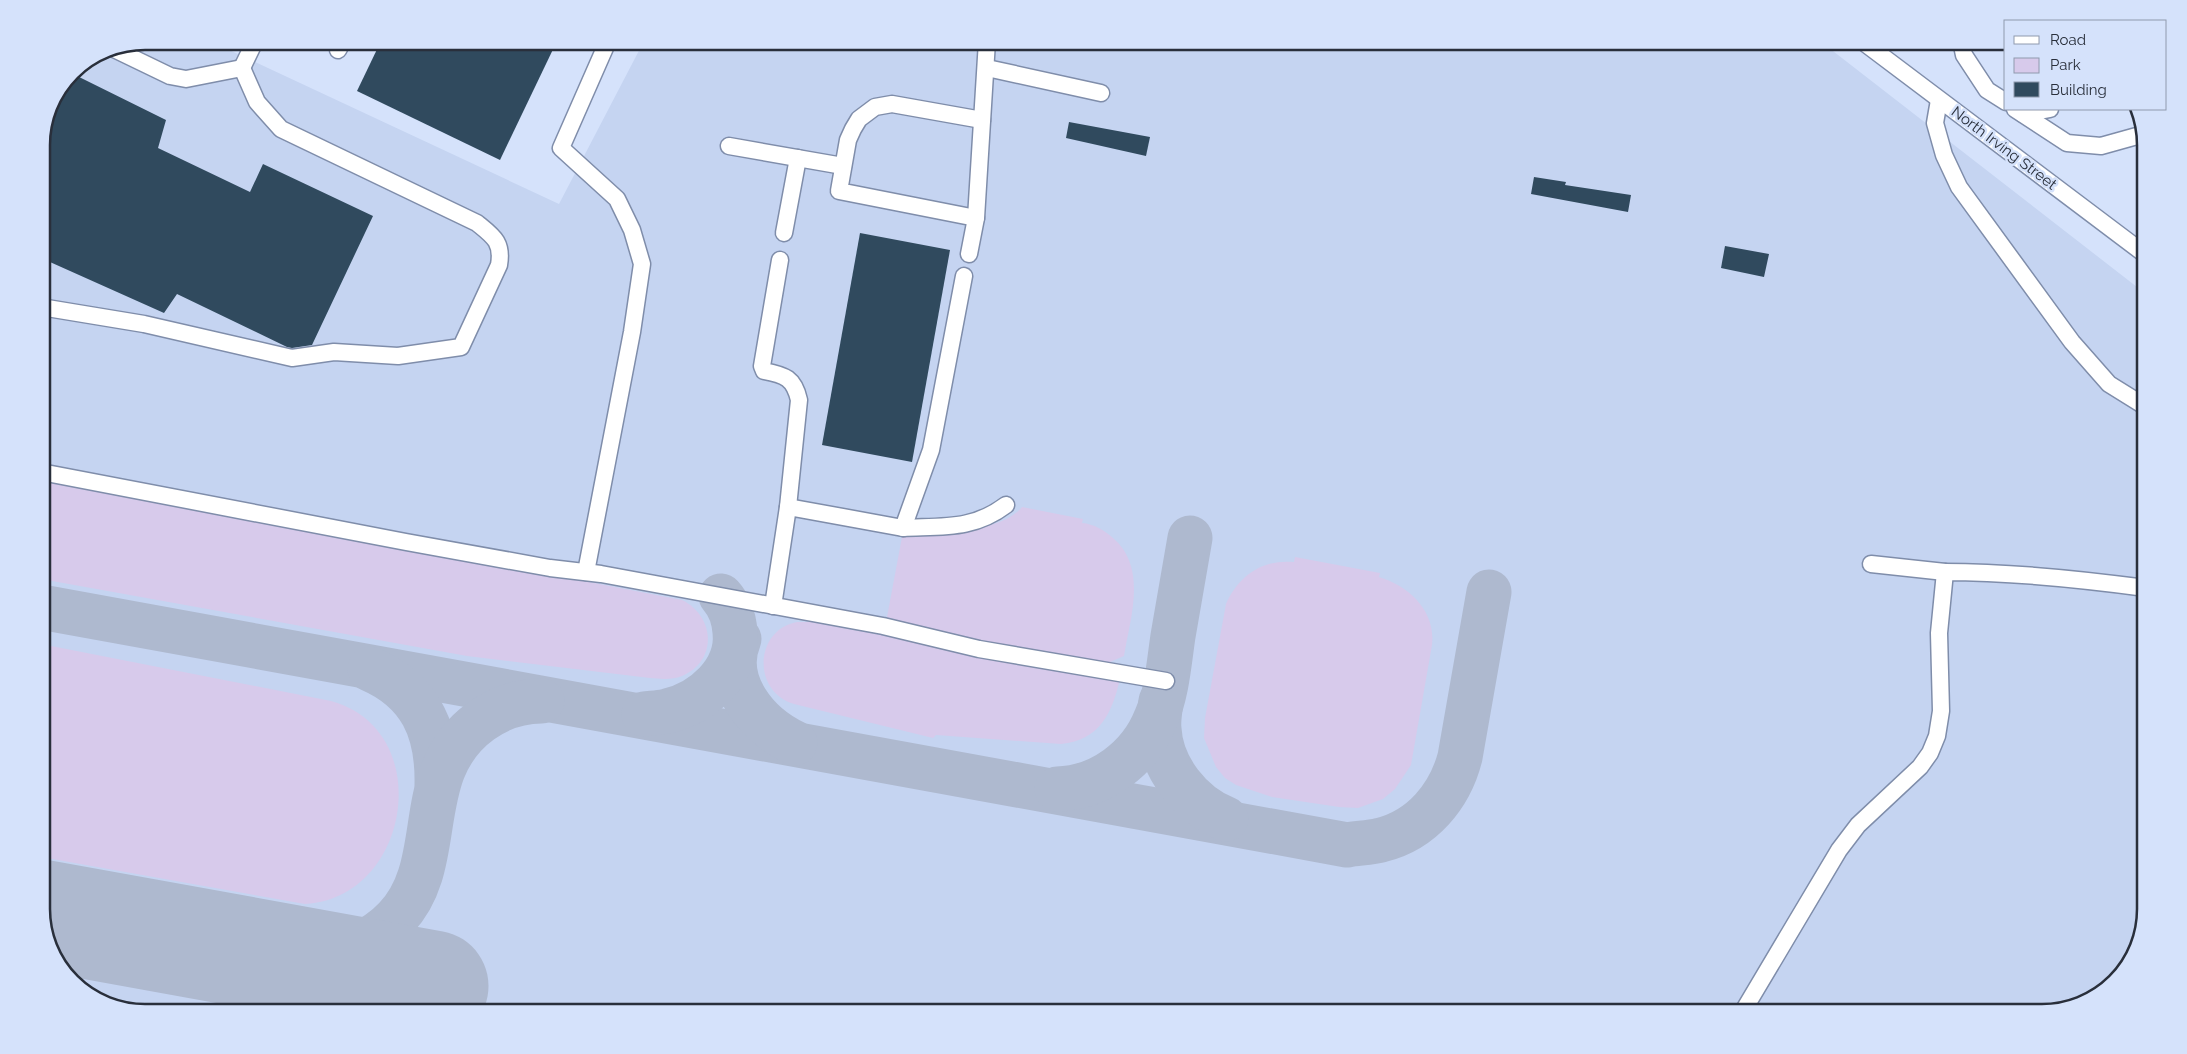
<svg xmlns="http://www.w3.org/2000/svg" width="2187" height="1054" font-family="Raleway,sans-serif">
<rect width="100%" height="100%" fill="#d5e2fb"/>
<polygon fill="#c5d4f1" points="145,41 210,41 559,204 644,41 1820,41 2146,294 2146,909 2135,954 2099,995 2042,1013 145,1013 100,1002 59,967 41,916 41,139 49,105 72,72 106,49"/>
<g fill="#d7caeb">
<path d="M41,476L682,600C715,616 718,661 682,676C672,680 661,679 650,678L467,656L41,579Z"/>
<path d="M1022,507L1083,519L1082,523C1094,524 1104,530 1113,538C1148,568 1130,618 1124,656L1110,662H1084L955,639L887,617L902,537C932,534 1002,533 1022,507Z"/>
<path d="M1295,557L1380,573L1379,577C1409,586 1436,611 1432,645L1411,765L1395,789L1383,799L1358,808L1339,807L1272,797L1236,785L1225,778L1216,767L1204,738L1205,718L1226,604C1239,575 1263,559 1294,562Z"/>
<path d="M797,622H811L1120,679C1112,713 1100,740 1061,744L936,735L933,738L794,704C752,692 754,630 797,622Z"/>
<path d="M41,644L331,701C437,730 411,898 305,904L41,857Z"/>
</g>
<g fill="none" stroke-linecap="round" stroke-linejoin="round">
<g stroke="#aeb9cf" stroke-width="45">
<path d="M41,607L1347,845C1358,843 1370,843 1381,840C1422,830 1450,796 1460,757L1489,592"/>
<path d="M739,639C721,682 757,725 795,743"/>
<path d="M370,669C421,691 438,731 437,784"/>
<path d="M1161,701C1160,710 1158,720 1159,729C1161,768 1191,805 1226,819"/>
<path d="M644,714C651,713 659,713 667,711C703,703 739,671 735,632C734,619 730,606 721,596"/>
<path d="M1057,789C1100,788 1140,759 1156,718C1167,693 1169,663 1173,636C1179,603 1184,571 1190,538"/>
<path d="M309,964C340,954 374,942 396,918C449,862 409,773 481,721C499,708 520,701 542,701"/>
</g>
<polyline stroke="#aeb9cf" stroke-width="111" points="41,915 433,986"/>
</g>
<g fill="#304a5e">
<polygon points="381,41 557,41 500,160 357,91"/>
<polygon points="71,73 166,120 158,148 250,192 263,164 373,216 312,345 292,348 287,347 177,294 164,313 41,258 41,139 49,105"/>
<polygon points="1069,122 1150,137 1146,156 1066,138"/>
<polygon points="1534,177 1566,182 1565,185 1631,195 1628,212 1531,194"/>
<polygon points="860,233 950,250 912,462 822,445"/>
<polygon points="1725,246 1769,254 1764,277 1721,268"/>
</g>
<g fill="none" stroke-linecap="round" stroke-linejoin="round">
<g stroke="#7f8daa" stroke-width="19">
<g id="minor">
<polyline points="1862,41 2146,255"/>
<polyline points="1961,41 1964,55 1987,90 2006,102"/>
<polyline points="112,48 170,76 186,79 242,68"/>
<polyline points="338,50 343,41"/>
<polyline points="242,68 255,41"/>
<polyline points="987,68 1101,93"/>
<polyline points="1939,100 1935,123 1944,155 1959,187 2072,342 2109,384 2146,407"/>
<polyline points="2015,109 2067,143 2101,146 2144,134"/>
<polyline points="2023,114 2050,109"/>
<polyline points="729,146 843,166"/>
<polyline points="976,218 839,191 848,140 853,129 859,119 875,107 892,104 982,120"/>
<polyline points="784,233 798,158"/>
<polyline points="969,254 976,218 987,41"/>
<path d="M780,260L762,366L764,371C785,375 794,378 799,400L788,507"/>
<path d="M41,307L144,324L292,358L334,352L398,356L461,347L499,265C503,242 493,236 477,223L281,129L257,102L242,68"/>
<polyline points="41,472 406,542 550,568 601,574 883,626 979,649 1166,681"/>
<path d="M903,528C943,526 973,530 1006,505"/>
<polyline points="1871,564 1945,572"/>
<polyline points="586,572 632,332 642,264 632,230 617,199 561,148 608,41"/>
<polyline points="773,606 788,507 903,528 931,450 964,276"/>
<path d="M1742,1013L1839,850L1858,825L1920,767L1930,753L1937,736L1941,711L1939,633L1945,572C2012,572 2079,579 2146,588"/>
</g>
</g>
<use href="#minor" stroke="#fff" stroke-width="16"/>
</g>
<g text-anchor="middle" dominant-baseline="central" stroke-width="5" stroke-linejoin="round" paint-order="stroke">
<g font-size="15" fill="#292f3b" stroke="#d5e2fb">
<text transform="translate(2004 148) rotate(37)">North Irving Street</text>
</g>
</g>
<path d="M0 0H2187V1054H0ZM145 50H2042A95 95 0 0 1 2137 145V909A95 95 0 0 1 2042 1004H145A95 95 0 0 1 50 909V145A95 95 0 0 1 145 50Z" fill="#d5e2fb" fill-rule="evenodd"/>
<path fill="none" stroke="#292f3b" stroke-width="2.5" d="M145 50H2042A95 95 0 0 1 2137 145V909A95 95 0 0 1 2042 1004H145A95 95 0 0 1 50 909V145A95 95 0 0 1 145 50Z"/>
<rect x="2004" y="20" width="162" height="90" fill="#d5e2fb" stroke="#909aae"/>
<rect x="2014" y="36" width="25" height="8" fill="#ffffff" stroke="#909aae"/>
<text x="2050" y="45" font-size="15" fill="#292f3b">Road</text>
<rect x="2014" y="58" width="25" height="15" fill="#d7caeb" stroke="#909aae"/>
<text x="2050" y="70" font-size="15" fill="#292f3b">Park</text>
<rect x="2014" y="82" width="25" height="15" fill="#304a5e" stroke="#909aae"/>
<text x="2050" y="95" font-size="15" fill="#292f3b">Building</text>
</svg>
